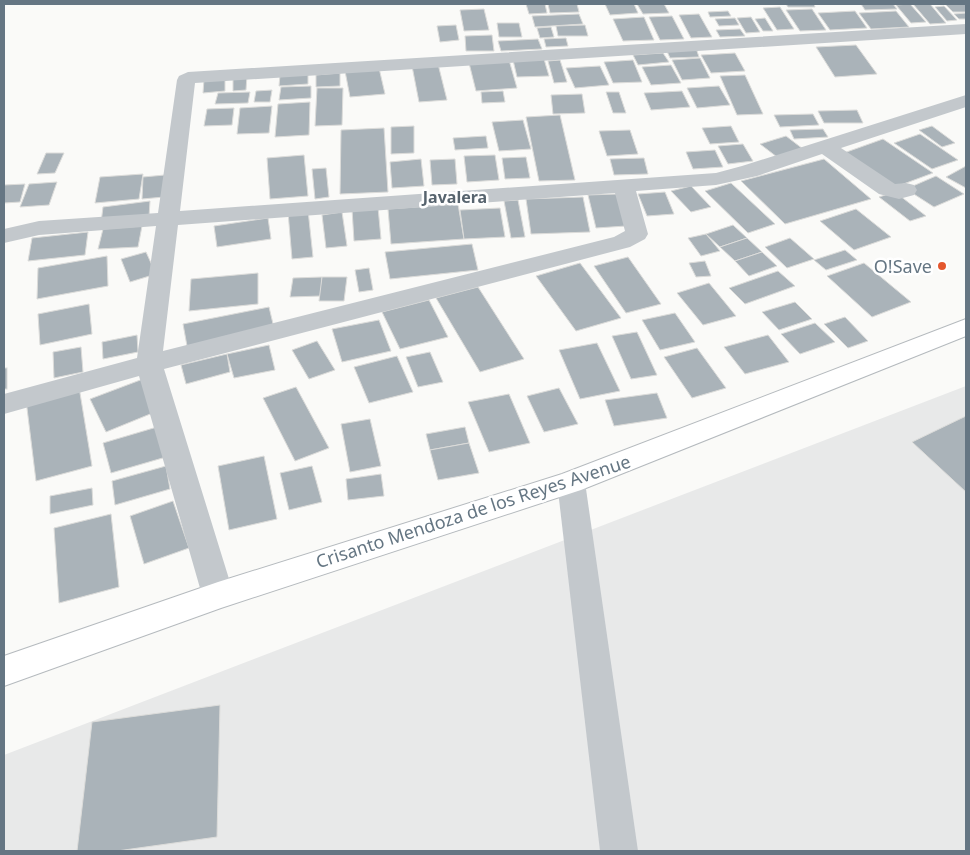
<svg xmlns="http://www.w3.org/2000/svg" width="970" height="855" font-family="'Noto Sans',sans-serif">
<rect width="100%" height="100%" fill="#fafaf8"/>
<polygon fill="#e8e9e9" points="966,386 966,851 4,851 4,755"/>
<g fill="#aab3b9" stroke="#dcdcda">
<polygon points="526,4 545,4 547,13 529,14"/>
<polygon points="548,4 577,4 579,12 550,13"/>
<polygon points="605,4 634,4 638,13 610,15"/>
<polygon points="637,4 664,4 669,13 643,14"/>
<polygon points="786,4 814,4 815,7 788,7"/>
<polygon points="861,4 893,4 897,9 865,10"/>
<polygon points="910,4 926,22 911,23 896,5"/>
<polygon points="913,4 930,4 946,23 930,24"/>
<polygon points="945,4 966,4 966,12 953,12"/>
<polygon points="944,6 957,20 947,21 935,7"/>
<polygon points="780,7 794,29 777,30 763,8"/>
<polygon points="484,9 489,30 464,31 460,10"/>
<polygon points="812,9 826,30 800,31 786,10"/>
<polygon points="728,11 731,16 710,17 708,12"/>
<polygon points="855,11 867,28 830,30 818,13"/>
<polygon points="896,11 909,27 871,29 859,13"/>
<polygon points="966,13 966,19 959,19 954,14"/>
<polygon points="579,14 583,24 535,27 532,16"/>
<polygon points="699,14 712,37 691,38 679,15"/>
<polygon points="672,16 684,39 660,40 649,17"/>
<polygon points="644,17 654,40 623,41 613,19"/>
<polygon points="751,17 760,32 746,33 737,18"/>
<polygon points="735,18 739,25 719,26 715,19"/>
<polygon points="765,18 773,31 763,31 755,19"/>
<polygon points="497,23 519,23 522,37 499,37"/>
<polygon points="456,25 459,40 440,42 437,26"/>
<polygon points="585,25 588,36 558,36 556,26"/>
<polygon points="551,27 554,37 540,38 537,28"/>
<polygon points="740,29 745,36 720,37 716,30"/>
<polygon points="492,35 494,51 466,51 465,36"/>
<polygon points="566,38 568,46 546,47 544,39"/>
<polygon points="538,39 542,49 501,51 498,41"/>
<polygon points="856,45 877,74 835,77 816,47"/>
<polygon points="696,48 699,57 670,58 666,49"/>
<polygon points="663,53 669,62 638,65 633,55"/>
<polygon points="735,53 745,71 711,73 701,55"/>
<polygon points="700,58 710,78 682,80 672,60"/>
<polygon points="544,59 549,76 517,77 513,60"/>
<polygon points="509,60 517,88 476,91 469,63"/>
<polygon points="560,60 567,82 554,83 548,61"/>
<polygon points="633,60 642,82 613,83 604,62"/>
<polygon points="438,64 447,100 419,102 412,66"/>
<polygon points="671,65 681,83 651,85 642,67"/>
<polygon points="600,66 609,85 575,88 566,68"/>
<polygon points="379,68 385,94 350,97 345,71"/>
<polygon points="340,73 340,86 316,87 316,75"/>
<polygon points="308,74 308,84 279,86 280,75"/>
<polygon points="247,75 246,90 233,91 233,77"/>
<polygon points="745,75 763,114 737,115 720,76"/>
<polygon points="225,78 225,91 203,93 204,79"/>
<polygon points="311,86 311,98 279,100 281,87"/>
<polygon points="719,86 730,105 697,108 687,88"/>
<polygon points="317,88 343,88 342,125 315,126"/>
<polygon points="272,90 270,102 254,102 256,91"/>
<polygon points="503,91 505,102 482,103 481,92"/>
<polygon points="682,91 690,107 651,110 644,93"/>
<polygon points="250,92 248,103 215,104 218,93"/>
<polygon points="606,92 619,92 626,113 613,113"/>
<polygon points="582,94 585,113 553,114 551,95"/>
<polygon points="310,102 309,135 275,137 278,104"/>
<polygon points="272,106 269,133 237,134 240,108"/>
<polygon points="234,108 232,125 204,126 207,109"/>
<polygon points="857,110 863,123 824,123 818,111"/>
<polygon points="813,114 819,125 780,127 774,115"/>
<polygon points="560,115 575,180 539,181 526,117"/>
<polygon points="523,120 531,149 499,151 492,122"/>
<polygon points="414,126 414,153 391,154 391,127"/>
<polygon points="731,126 739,142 710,144 702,128"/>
<polygon points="932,126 955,143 942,147 919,130"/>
<polygon points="384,128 388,192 340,194 341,130"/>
<polygon points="823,129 828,137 794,139 790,130"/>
<polygon points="630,130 638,154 607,156 599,131"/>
<polygon points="920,134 958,160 932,169 894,143"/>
<polygon points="486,136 488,148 455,150 453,138"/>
<polygon points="786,136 803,149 777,157 760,144"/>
<polygon points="883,139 933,173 890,189 841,154"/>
<polygon points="743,144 753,161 728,164 718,146"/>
<polygon points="715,150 723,167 693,169 686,152"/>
<polygon points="46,153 64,153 55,173 37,174"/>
<polygon points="304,155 308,196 270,199 267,158"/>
<polygon points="495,155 499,180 467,182 464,156"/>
<polygon points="526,157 530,178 505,179 502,158"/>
<polygon points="644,158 648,174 614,175 610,159"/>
<polygon points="421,159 424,186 392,188 390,162"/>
<polygon points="455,159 457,184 432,185 430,160"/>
<polygon points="824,159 871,199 785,224 741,181"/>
<polygon points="966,166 966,188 946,177"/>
<polygon points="326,168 329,197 315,199 312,169"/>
<polygon points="143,174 139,199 95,203 100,177"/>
<polygon points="165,175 164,197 142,199 143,177"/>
<polygon points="936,176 964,194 934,207 906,189"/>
<polygon points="57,182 49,205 20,207 29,184"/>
<polygon points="731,183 775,224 748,233 705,191"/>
<polygon points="25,184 20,202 4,203 4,185"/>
<polygon points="691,186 711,207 691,212 671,191"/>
<polygon points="665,192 674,214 647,216 638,194"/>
<polygon points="895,192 926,216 910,221 879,197"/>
<polygon points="617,194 626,226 596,228 588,195"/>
<polygon points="583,197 590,232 531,234 526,199"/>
<polygon points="518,200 525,237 511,238 504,201"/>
<polygon points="150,201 149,217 101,223 103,207"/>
<polygon points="458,204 464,239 391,244 388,209"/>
<polygon points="378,207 381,239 354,241 352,209"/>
<polygon points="500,208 505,237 464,239 460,210"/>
<polygon points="856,209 891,237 854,250 820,221"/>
<polygon points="308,210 313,257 292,259 288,212"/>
<polygon points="342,212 347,246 326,248 322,215"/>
<polygon points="268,218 271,239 217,247 214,226"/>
<polygon points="733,225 747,238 720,247 706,234"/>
<polygon points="142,226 138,247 98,249 103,229"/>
<polygon points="88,232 85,255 28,261 32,238"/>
<polygon points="706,234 720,251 701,256 688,238"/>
<polygon points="747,238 762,252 735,261 720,247"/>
<polygon points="790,238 814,259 787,268 765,247"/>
<polygon points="472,244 478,270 390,279 385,252"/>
<polygon points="845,250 857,260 826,270 814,260"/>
<polygon points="146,252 156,274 130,282 121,259"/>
<polygon points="762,252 777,266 749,276 735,261"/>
<polygon points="107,256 108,286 37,299 38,268"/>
<polygon points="628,257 661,304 626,313 594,266"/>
<polygon points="705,261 711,276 696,277 689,263"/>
<polygon points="580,263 621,318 576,331 536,276"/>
<polygon points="864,263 911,302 872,317 827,276"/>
<polygon points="369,268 373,290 359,292 355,270"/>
<polygon points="778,271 795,286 745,304 729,288"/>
<polygon points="258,273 258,304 189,311 191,279"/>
<polygon points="322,277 321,296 290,297 293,278"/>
<polygon points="322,277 347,277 344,301 319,301"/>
<polygon points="709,283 736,316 703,325 677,293"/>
<polygon points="478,287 524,359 480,372 436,298"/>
<polygon points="429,300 448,337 400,349 382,312"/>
<polygon points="795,302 812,319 779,330 762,312"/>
<polygon points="89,304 92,334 40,345 38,314"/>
<polygon points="269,307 274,328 187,346 183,324"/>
<polygon points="675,313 695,342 660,350 642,320"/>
<polygon points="845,317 868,341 848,348 824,324"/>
<polygon points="379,320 391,351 342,362 332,329"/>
<polygon points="815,323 835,342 800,354 781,334"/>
<polygon points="637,332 657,375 631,379 612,336"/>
<polygon points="137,335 138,352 103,359 102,342"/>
<polygon points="768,335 789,362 745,374 724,347"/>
<polygon points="317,341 335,370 309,379 292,350"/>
<polygon points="597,343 620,391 580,399 559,350"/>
<polygon points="269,345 275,370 234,378 227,354"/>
<polygon points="81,347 83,372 54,378 53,352"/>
<polygon points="697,348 726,388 692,398 664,357"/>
<polygon points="430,352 443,382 418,387 406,357"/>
<polygon points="227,354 230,372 186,384 181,365"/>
<polygon points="397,356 413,392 369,403 354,367"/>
<rect x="4" y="368" width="3" height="21"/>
<polygon points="143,379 160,410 106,432 90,399"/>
<polygon points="79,387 92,466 36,481 26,400"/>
<polygon points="296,387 329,448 295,461 263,398"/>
<polygon points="559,388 578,424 544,432 527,396"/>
<polygon points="657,393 667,418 614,426 605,400"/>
<polygon points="509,394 530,443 489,452 468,402"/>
<polygon points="966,416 966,492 912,442"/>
<polygon points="370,419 381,466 350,472 341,424"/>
<polygon points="157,427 166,457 111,473 103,443"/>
<polygon points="465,427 469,443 430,450 426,434"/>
<polygon points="469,443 479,473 438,480 430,450"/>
<polygon points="264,456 277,519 229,530 218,466"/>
<polygon points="166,466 170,489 115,505 112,481"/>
<polygon points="312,466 322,502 289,510 280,473"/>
<polygon points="381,474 384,496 348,500 346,479"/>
<polygon points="92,488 93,505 50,514 50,496"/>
<polygon points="173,501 189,548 144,564 130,516"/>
<polygon points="111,514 119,587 59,603 54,528"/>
<polygon points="220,705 217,837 117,851 77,851 92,722"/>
</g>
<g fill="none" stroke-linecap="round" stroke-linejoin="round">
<g stroke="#b5babe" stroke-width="2">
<polygon id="major" points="966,319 966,336 581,490 221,608 4,686 4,656 218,582 562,474"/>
</g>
<g fill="#c3c8cc" fill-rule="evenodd">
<path d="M966,24V34L195,83L180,211L716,173L742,166L966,95V107L841,148L895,184L906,183L914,185L917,190L914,195L899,199L879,194L822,154L757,176L716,185L636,191L648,234L645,239L630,247L164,369L234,595L229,605L218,608L207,605L202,595L139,376L4,414V394L137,358L156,226L39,235L4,243V229L39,221L158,213L177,80L179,76L188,72ZM615,193L625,231L614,237L163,351L178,225Z"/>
<polygon points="571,471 581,474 585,482 638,851 600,851 557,482 561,474"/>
</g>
<use href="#major" fill="#fff" fill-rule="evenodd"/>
</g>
<circle fill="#e4572e" stroke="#fff" stroke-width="2" cx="942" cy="266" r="5"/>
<g text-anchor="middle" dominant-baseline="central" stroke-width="5" stroke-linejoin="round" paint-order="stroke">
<g font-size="16" font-weight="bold" fill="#57646e" stroke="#fff">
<text x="455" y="197">Javalera</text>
</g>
<g font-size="18" fill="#657683" stroke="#fff" text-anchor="end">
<text x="932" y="266">O!Save</text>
</g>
<g font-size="18" fill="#657683" stroke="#fff">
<text transform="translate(473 511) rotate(-18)">Crisanto Mendoza de los Reyes Avenue</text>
</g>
</g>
<rect width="970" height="855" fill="none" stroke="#657683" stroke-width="10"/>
</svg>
